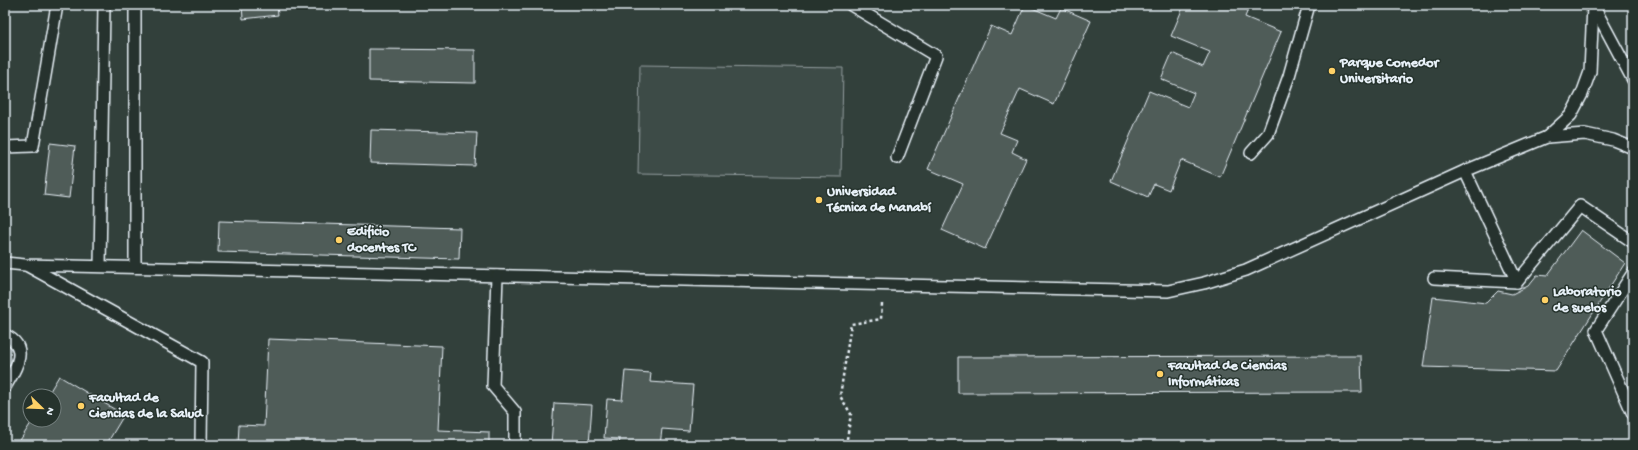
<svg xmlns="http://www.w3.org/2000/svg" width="1638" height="450" font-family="'Gochi Hand',sans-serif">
<rect width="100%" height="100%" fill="#26332d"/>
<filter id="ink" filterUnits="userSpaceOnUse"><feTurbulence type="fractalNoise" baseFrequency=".025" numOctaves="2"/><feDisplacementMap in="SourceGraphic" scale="8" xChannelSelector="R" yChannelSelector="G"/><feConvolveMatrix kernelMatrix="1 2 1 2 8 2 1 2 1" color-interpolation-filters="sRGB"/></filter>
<g filter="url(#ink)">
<path fill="#333f3a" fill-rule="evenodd" d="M5,5H1633V445H5ZM30,396H54V420H30Z"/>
<polygon fill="#3e4b47" stroke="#939ea0" points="640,65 843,68 841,177 638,174"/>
<g fill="#505c59" stroke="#e8f1f8">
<polygon points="242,5 277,5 278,15 243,19"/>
<polygon points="1025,5 1056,18 1061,8 1091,21 1054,104 1020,89 1000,133 1017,140 1012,152 1026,159 985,249 942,230 963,184 928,169 991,26 1012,35"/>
<polygon points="1184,5 1250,5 1245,17 1281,32 1220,177 1181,160 1169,190 1154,184 1148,197 1111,181 1149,91 1188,107 1194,93 1161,79 1172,53 1203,67 1210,52 1171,36"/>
<polygon points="369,49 475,50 475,83 369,81"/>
<polygon points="371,130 477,133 475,166 370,163"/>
<polygon points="50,143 75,146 69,198 44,195"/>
<polygon points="219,221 460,228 459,259 218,252"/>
<polygon points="1581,230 1625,263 1556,371 1423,367 1433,297 1486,303 1498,291 1512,294 1528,286 1537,275 1547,276"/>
<polygon points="268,339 442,346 438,430 489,432 489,445 238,445 239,425 264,426"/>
<polygon points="1361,356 1362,392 958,393 958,357"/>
<polygon points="625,371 651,373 650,382 693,385 689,431 662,429 660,445 619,444 620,439 604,438 607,399 622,400"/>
<polygon points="59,376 124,415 106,445 17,445 33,420 54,420 54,396 47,396"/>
<polygon points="554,403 592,405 589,445 551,445"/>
</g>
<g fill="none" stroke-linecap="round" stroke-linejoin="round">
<g stroke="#e8f1f8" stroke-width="14">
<g id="service">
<polyline points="851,5 936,56 897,158"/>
<polyline points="1594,7 1633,80"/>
<polyline points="1547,137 1571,115 1582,94 1590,72 1593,6"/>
<polyline points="5,147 33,146 57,5"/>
<polyline points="1251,153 1268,134 1289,76 1309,5"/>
<polyline points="1465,171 1517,282 1580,206 1633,242"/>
<polyline points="5,263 25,265 1168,291 1204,283 1246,270 1465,171 1547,137 1585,134 1613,140 1633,148"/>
<polyline points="28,266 202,362 201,445"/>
<polyline points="100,266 104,5"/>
<polyline points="135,267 135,5"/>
<polyline points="1633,273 1596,330 1633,414"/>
<polyline points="497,276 493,386 515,412 515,445"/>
<polyline points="1434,278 1517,282"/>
<path d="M5,335C31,347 15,370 5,387"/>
</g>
</g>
<polyline stroke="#e8f1f8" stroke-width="2.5" stroke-dasharray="3 3" stroke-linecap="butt" points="846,445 851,414 840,396 851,324 881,319 882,304"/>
<use href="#service" stroke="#26332d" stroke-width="11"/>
</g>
</g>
<g fill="#ffd166" stroke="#26332d" stroke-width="1.5">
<circle cx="1332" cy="71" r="4"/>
<circle cx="819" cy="200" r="4"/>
<circle cx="339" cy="240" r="4"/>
<circle cx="1545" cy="300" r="4"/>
<circle cx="1160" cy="374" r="4"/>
<circle cx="81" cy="406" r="4"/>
</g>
<g text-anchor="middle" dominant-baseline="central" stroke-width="3" stroke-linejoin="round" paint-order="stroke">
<g font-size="14" font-weight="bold" fill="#e8f1f8" stroke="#26332d" text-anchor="start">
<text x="1340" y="63">Parque Comedor<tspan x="1340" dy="16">Universitario</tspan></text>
<text x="827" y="192">Universidad<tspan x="827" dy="16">Técnica de Manabí</tspan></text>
<text x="347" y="232">Edificio<tspan x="347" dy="16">docentes TC</tspan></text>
<text x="1553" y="292">Laboratorio<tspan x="1553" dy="16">de suelos</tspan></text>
<text x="1168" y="366">Facultad de Ciencias<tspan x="1168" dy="16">Informáticas</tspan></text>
<text x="89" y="398">Facultad de<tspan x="89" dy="16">Ciencias de la Salud</tspan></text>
</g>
</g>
<rect width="1638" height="450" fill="none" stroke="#26332d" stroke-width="20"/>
<rect x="10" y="10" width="1618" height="430" fill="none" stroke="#e8f1f8" stroke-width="1.5" filter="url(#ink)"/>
<g transform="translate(42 408) rotate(113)"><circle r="19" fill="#26332d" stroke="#747f7e"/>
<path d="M0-3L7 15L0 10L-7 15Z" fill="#ffd166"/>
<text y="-6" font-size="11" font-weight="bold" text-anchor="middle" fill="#e8f1f8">N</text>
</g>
</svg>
